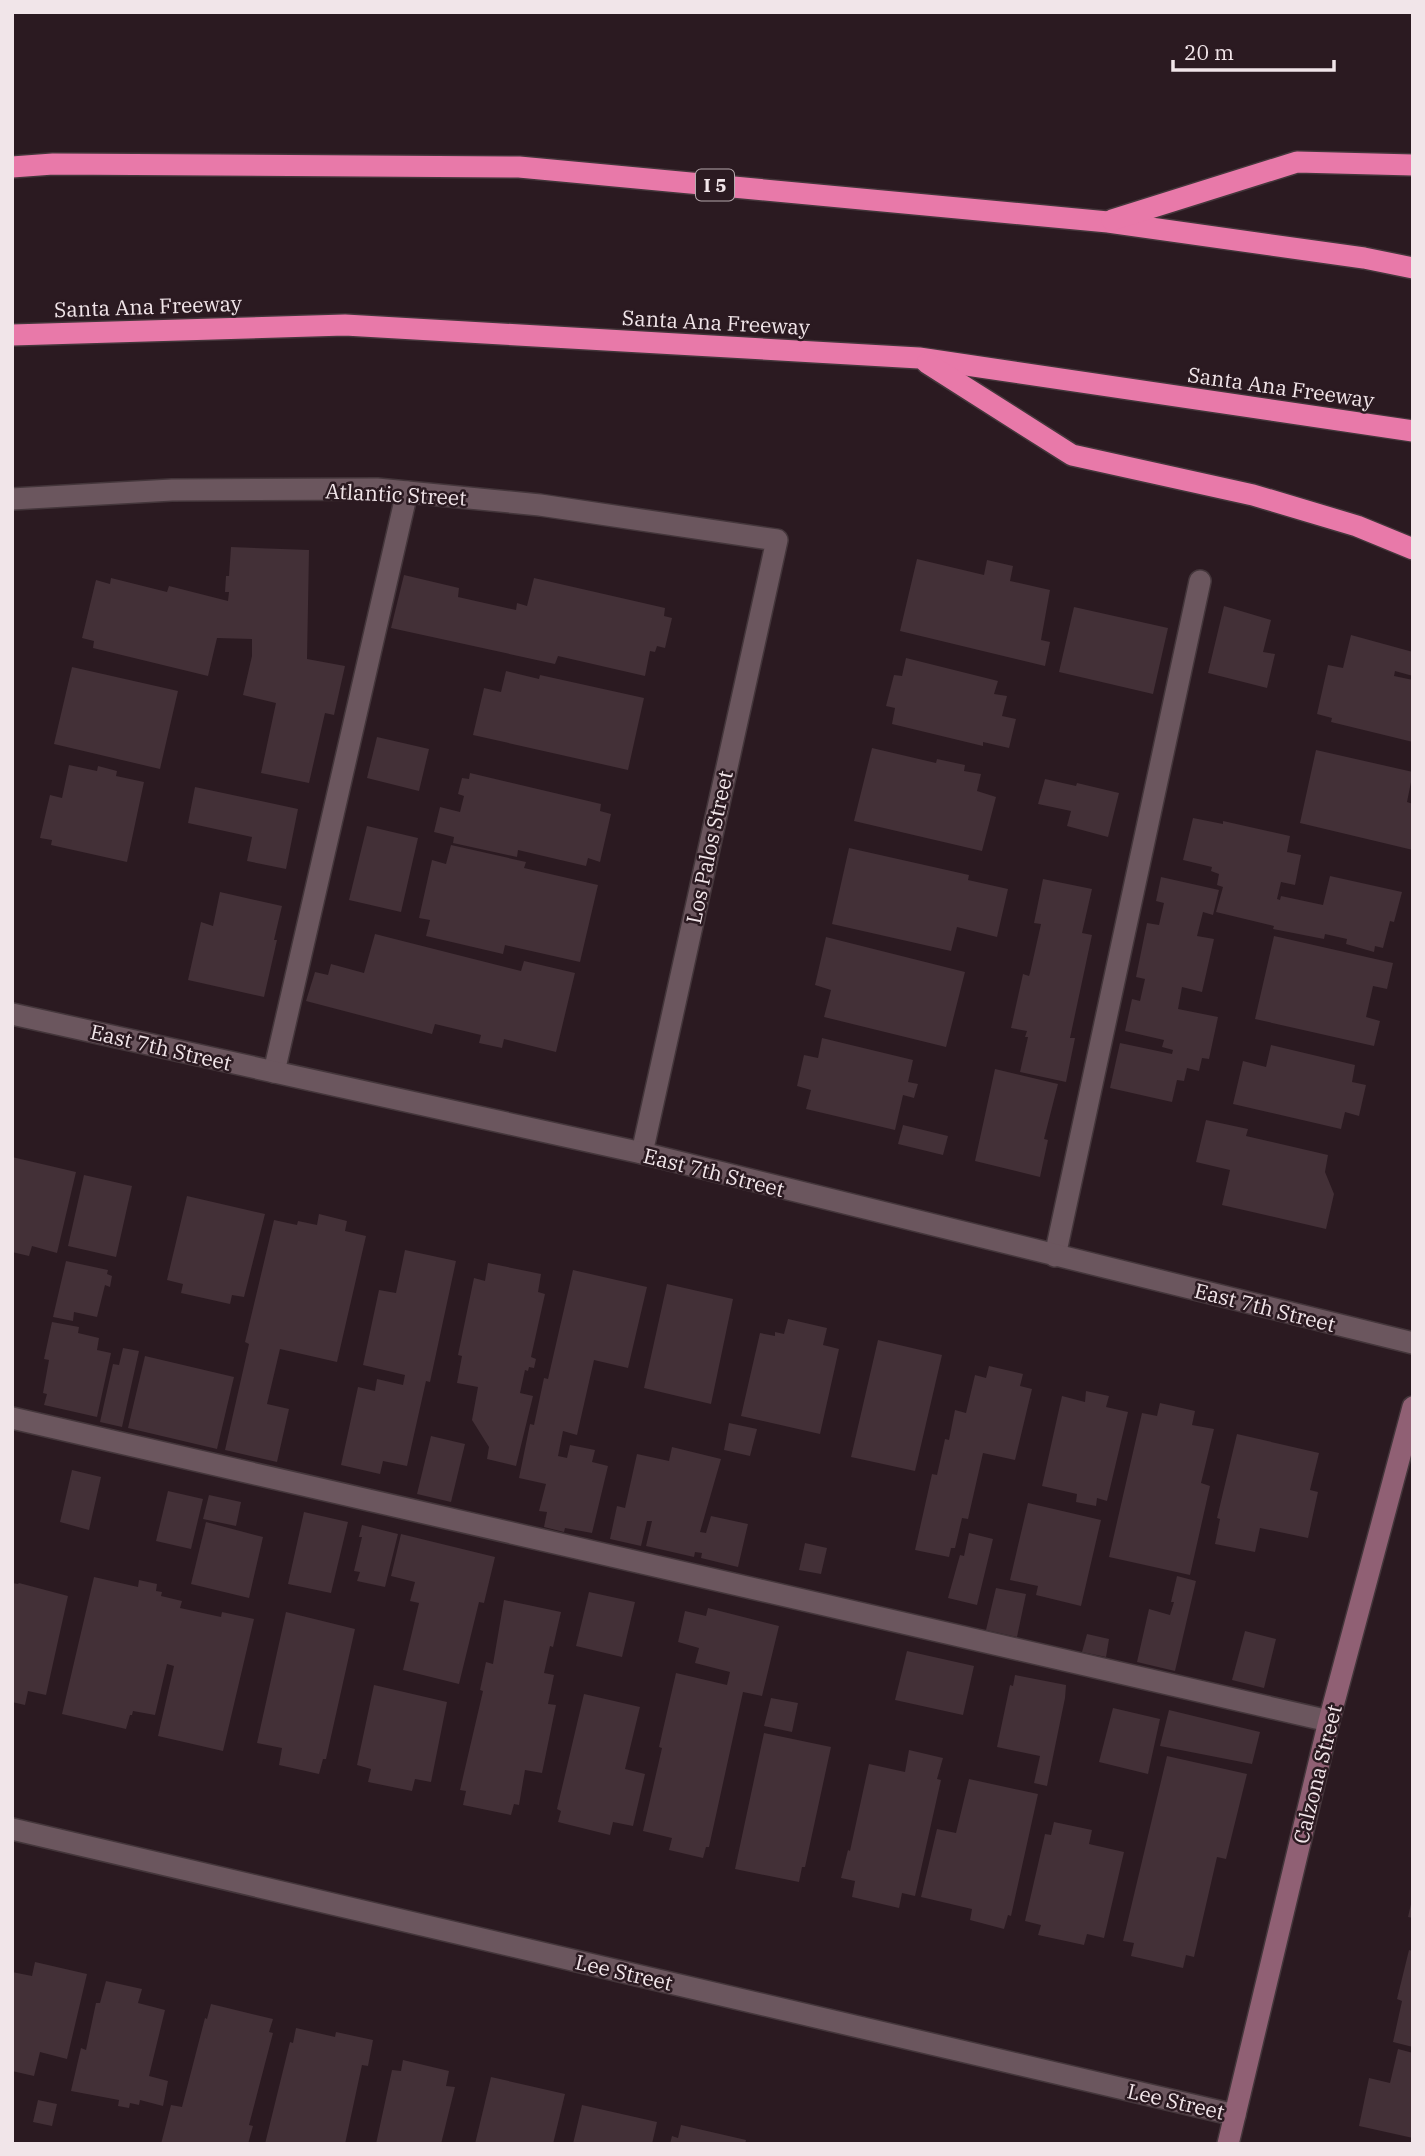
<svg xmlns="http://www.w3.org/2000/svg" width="1425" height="2156" font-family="'IBM Plex Serif',serif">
<rect width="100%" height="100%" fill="#2b1a21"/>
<g fill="#433037">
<polygon points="231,547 309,550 307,659 345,666 334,715 325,713 309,783 261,773 276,703 243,695 252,656 252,639 217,638 208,676 93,648 94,641 82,638 96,580 110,584 111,578 167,592 169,586 228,601 229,592 225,592 226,576 229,576"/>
<polygon points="917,559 984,575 987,560 1013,566 1010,581 1050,590 1041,640 1050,642 1045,666 900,631"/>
<polygon points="404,575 459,588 458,597 516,610 517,603 527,606 534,578 665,608 664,616 672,618 665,648 657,646 655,652 650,651 645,676 558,656 555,664 391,628"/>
<polygon points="1224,606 1271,620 1263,652 1275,654 1267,688 1208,673"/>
<polygon points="1074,607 1168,628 1153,694 1059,672"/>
<polygon points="1351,635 1413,652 1413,676 1395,671 1394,676 1413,680 1413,742 1331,722 1332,718 1317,714 1328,665 1343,668"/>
<polygon points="906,658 998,681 994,694 1007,696 1002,716 1016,719 1009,748 983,742 983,746 892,724 895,708 886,706 894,675 902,676"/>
<polygon points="72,667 178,691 160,769 54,744"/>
<polygon points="506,671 539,679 540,675 644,698 628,770 473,735 484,688 501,692"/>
<polygon points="377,737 429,749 419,791 367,778"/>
<polygon points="872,748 936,763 937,759 965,765 964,771 981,774 977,791 996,797 982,851 854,821"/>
<polygon points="1316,750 1413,772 1407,802 1413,804 1413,850 1300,823"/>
<polygon points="69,765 97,771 98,766 117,771 116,776 144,782 127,862 51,845 52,840 40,838 50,795 62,798"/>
<polygon points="470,773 601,804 600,811 611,814 600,862 588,858 586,866 518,850 517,857 453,843 454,837 434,832 440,807 460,812 464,796 458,794 462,778 469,779"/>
<polygon points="1045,779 1076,786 1077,783 1119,793 1108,837 1067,826 1071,811 1038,804"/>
<polygon points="195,787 298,809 286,869 247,861 252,837 188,823"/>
<polygon points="1193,818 1223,824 1223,821 1290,836 1287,852 1301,855 1295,885 1281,882 1277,899 1280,900 1281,896 1323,905 1330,876 1402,892 1394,922 1390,921 1383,948 1375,946 1374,952 1346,944 1347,939 1325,934 1324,939 1273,929 1274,926 1216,912 1223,887 1217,885 1219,874 1211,871 1212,867 1183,860"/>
<polygon points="367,826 418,838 401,912 349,900"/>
<polygon points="451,845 526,862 524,868 598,885 580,962 505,945 503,954 426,936 430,920 419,918 432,860 446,864"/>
<polygon points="849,848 969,875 968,880 1008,889 997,937 957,927 951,951 832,924"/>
<polygon points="1161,877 1219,890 1213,915 1203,912 1197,936 1214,939 1202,992 1182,987 1178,1009 1218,1017 1209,1059 1202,1058 1199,1071 1187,1068 1184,1081 1177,1080 1172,1102 1110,1088 1120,1043 1172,1054 1173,1050 1162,1047 1164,1040 1125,1031 1132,999 1140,1001 1145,979 1136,977 1147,923 1159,925 1164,903 1156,901"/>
<polygon points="1043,879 1092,889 1082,933 1092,935 1070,1038 1075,1038 1066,1082 1020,1072 1028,1037 1025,1037 1027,1031 1011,1028 1023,974 1029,976 1030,973 1041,924 1034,923"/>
<polygon points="220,892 282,906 274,940 277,940 264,997 188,980 201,922 213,926"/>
<polygon points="375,934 521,971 524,961 575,973 556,1052 504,1039 502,1048 479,1043 481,1035 435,1024 432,1034 306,1001 315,972 328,975 331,964 364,973"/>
<polygon points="1274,936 1393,963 1387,989 1373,986 1366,1017 1380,1021 1374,1046 1255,1019"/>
<polygon points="826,937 965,972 946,1047 824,1017 831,990 815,985"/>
<polygon points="822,1038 913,1060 908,1082 918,1084 914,1098 903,1095 895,1130 806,1109 811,1090 797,1086 804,1055 818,1058"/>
<polygon points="1271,1045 1355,1065 1352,1082 1366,1085 1359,1116 1345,1112 1341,1129 1233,1104 1243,1061 1266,1067"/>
<polygon points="995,1069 1058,1084 1044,1139 1048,1140 1040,1177 975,1161"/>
<polygon points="1206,1120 1248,1129 1246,1136 1328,1155 1325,1172 1334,1194 1326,1229 1222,1205 1230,1170 1196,1162"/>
<polygon points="903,1125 948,1136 943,1155 898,1144"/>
<polygon points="12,1157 76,1172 57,1253 32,1246 29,1256 12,1252"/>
<polygon points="84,1175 132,1186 116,1257 68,1246"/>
<polygon points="187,1196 265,1214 244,1297 232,1295 230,1304 181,1293 183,1284 167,1280"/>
<polygon points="319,1214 347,1221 345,1231 366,1236 337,1362 280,1349 267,1404 289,1409 277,1462 225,1450 249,1344 245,1342 274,1220 297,1225 298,1221 317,1225"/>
<polygon points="405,1250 456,1261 430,1382 426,1381 407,1466 383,1461 380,1474 341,1465 358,1387 375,1391 377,1379 403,1385 405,1375 363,1365 379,1290 396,1293"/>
<polygon points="66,1261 108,1270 107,1274 112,1276 110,1287 105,1285 97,1317 74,1312 73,1321 53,1317"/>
<polygon points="488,1263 541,1274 538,1292 545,1294 531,1357 536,1359 534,1368 529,1367 528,1371 525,1370 520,1393 533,1396 516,1466 487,1459 489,1447 472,1420 478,1387 457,1383 462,1356 458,1355 474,1278 485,1281"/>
<polygon points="573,1270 647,1287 628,1368 594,1360 577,1435 563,1431 558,1456 567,1458 570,1445 595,1450 592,1462 608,1466 592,1533 565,1528 564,1532 544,1527 547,1512 539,1511 546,1484 519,1478 530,1424 534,1425 544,1378 548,1379"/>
<polygon points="667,1284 733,1299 711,1404 644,1388"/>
<polygon points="788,1319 827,1328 823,1345 839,1349 820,1434 741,1416 760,1333 775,1336 775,1332 784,1334"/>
<polygon points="52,1322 79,1327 78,1333 99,1338 97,1350 111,1353 97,1417 44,1405 47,1394 43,1393 49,1360 44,1359"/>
<polygon points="878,1340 942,1355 915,1471 851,1457"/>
<polygon points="123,1348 139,1351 122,1427 100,1422 113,1364 119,1365"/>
<polygon points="145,1356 234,1377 217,1449 128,1428"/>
<polygon points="989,1366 1023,1374 1020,1386 1032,1389 1015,1460 983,1453 968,1519 962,1518 955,1548 951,1548 949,1557 915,1550 932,1474 937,1475 945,1439 949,1440 955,1410 966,1413 975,1375 986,1378"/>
<polygon points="1086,1391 1109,1396 1106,1407 1128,1412 1107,1501 1097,1498 1096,1506 1076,1502 1077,1494 1042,1486 1062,1396 1085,1402"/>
<polygon points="1160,1403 1195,1411 1192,1425 1214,1429 1201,1483 1210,1486 1190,1575 1109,1557 1142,1413 1157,1416"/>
<polygon points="729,1423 757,1429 750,1456 724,1450"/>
<polygon points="1237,1434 1319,1453 1310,1490 1318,1492 1308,1538 1260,1528 1255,1552 1215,1544 1220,1519 1217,1518"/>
<polygon points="431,1436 465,1444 451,1502 417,1494"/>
<polygon points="672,1447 721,1459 700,1532 706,1533 711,1516 748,1524 738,1567 701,1558 702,1553 695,1552 694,1557 646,1546 652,1521 647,1521 641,1546 610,1539 617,1506 625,1508 637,1454 669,1461"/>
<polygon points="72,1470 101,1477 89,1530 60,1522"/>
<polygon points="168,1491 203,1499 191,1549 156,1541"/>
<polygon points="209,1495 241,1502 236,1526 203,1519"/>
<polygon points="1028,1503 1101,1520 1081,1606 1036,1595 1038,1586 1010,1580"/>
<polygon points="304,1512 348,1522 331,1593 288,1584"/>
<polygon points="206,1522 263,1537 249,1598 191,1584"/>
<polygon points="362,1525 398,1534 385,1587 357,1581 360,1572 354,1571 362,1537 359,1537"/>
<polygon points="969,1533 993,1539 977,1605 948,1598 960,1555 964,1556"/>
<polygon points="401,1534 495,1557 484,1603 479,1602 459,1684 403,1670 419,1603 410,1601 415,1582 391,1576"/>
<polygon points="805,1543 827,1548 821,1574 799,1570"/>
<polygon points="1177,1576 1196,1581 1175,1671 1137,1662 1149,1609 1170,1615 1174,1602 1171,1602"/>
<polygon points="94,1577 138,1587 139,1580 157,1584 156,1591 162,1592 161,1596 182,1601 180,1608 221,1617 222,1612 254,1619 223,1751 158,1736 174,1666 167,1664 155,1715 133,1711 132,1715 130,1715 126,1729 62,1714"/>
<polygon points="12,1583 18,1584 19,1583 68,1596 46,1695 28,1691 25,1705 12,1702"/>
<polygon points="996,1588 1026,1594 1017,1637 986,1630"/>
<polygon points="589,1592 635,1602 622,1657 576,1646"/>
<polygon points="504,1600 561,1612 553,1647 550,1646 544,1673 554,1675 548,1704 556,1705 542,1773 525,1770 519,1805 514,1804 511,1815 463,1805 466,1791 460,1790 483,1691 480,1690 486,1662 493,1664"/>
<polygon points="708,1608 779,1626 762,1696 743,1692 709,1847 706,1847 703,1858 669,1850 672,1838 643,1831 662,1748 659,1747 676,1673 727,1685 730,1672 695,1663 699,1648 678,1642 685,1611 706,1616"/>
<polygon points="286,1612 355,1629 326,1759 323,1759 319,1774 279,1765 282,1748 257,1743"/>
<polygon points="1245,1631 1276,1639 1264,1688 1232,1680"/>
<polygon points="1087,1634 1109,1639 1106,1657 1082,1652"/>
<polygon points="907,1651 974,1666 963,1715 895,1700"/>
<polygon points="1015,1675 1066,1685 1065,1698 1047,1786 1034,1783 1040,1756 997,1747 1010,1685 1013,1686"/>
<polygon points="374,1685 447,1702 431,1782 415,1779 412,1791 368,1782 371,1769 357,1765"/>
<polygon points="584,1694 640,1707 625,1769 645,1774 633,1826 613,1822 610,1835 558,1822 561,1811 557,1809"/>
<polygon points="771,1698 798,1703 792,1732 764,1726"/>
<polygon points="1113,1708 1160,1719 1148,1774 1099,1762"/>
<polygon points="1169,1710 1260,1732 1252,1764 1160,1746"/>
<polygon points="764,1733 831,1747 805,1867 802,1867 799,1882 735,1869"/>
<polygon points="909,1750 943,1758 937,1779 941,1780 915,1896 902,1893 899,1908 852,1897 855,1881 841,1878 848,1850 850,1851 869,1764 905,1772"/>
<polygon points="1167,1756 1247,1774 1226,1859 1217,1857 1194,1957 1186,1955 1183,1968 1131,1956 1134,1943 1123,1941"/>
<polygon points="969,1779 1038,1794 1011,1916 1008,1915 1004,1929 970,1920 972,1909 921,1897 937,1829 956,1833"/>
<polygon points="1054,1822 1092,1830 1089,1844 1124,1852 1104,1938 1087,1934 1084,1945 1038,1935 1041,1925 1025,1921 1045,1834 1051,1835"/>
<polygon points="1412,1900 1413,1900 1413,1918 1408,1917"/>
<polygon points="1409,1950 1413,1951 1413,2047 1393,2042 1402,2001 1397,1999"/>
<polygon points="35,1962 87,1974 67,2059 40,2052 34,2076 12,2071 12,1972 32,1976"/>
<polygon points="106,1981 142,1989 138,2003 165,2010 149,2076 168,2081 163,2106 140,2100 139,2105 130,2103 129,2108 118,2106 119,2100 71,2091 81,2048 86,2050 96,2003 100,2003"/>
<polygon points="211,2004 273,2019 269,2032 273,2033 249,2125 253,2126 248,2144 161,2144 171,2105 182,2107 205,2018 207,2019"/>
<polygon points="296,2028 335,2037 336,2032 373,2040 368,2066 362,2065 345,2144 265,2144 290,2042 293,2043"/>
<polygon points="1398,2049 1413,2053 1413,2138 1359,2126 1369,2078 1390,2083"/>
<polygon points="403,2060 449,2071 446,2086 455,2087 441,2144 376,2144 392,2070 401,2071"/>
<polygon points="491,2077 565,2094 553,2144 475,2144"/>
<polygon points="38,2100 57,2104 52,2126 33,2122"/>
<polygon points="582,2105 657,2122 652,2144 573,2144"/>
<polygon points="681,2125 746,2140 745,2144 670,2144 672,2136 678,2138"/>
</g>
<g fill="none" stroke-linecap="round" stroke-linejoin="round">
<g stroke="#44363b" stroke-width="24">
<g id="lane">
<polyline points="274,1072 407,492"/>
<polyline points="1055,1256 1200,581"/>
<polyline points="12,1418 1329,1721"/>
</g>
</g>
<g stroke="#44363b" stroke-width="24">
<g id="street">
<polyline points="12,499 172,490 377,489 540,505 777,540 642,1153"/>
<polyline points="12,1014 642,1153 1413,1343"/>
<polyline points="12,1829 1235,2115"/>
</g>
</g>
<g stroke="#44363b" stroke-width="24">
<polyline id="secondary" points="1228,2144 1329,1721 1413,1407"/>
</g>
<g stroke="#44363b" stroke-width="24">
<g id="highway">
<polyline points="12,167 53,164 519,167 1108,222 1364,258 1413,268"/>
<polyline points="1112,220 1297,162 1413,165"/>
<polyline points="12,335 345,325 919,358 1413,431"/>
<polyline points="927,363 1072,455 1253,495 1357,526 1413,549"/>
</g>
</g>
<use href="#lane" stroke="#6b565e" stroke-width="21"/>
<use href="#street" stroke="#6b565e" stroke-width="21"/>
<use href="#secondary" stroke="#906074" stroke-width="21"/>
<use href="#highway" stroke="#e879a9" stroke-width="21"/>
</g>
<g text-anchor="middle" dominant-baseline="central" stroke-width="5" stroke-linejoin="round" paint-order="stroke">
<rect fill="#2b1a21" stroke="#b6a8ad" stroke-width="2" x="696" y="169.5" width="38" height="31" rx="5"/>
<g font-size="19" font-weight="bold" fill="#f1e5e9">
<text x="715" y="185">I 5</text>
</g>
<g font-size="21" fill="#f1e5e9" stroke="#2b1a21">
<text transform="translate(148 306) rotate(-2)">Santa Ana Freeway</text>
<text transform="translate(716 322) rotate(3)">Santa Ana Freeway</text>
<text transform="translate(1281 387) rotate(8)">Santa Ana Freeway</text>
<text transform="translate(396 494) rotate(3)">Atlantic Street</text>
<text transform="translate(709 847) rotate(-78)">Los Palos Street</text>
<text transform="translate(161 1047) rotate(13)">East 7th Street</text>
<text transform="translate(714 1172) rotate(14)">East 7th Street</text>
<text transform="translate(1265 1307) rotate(14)">East 7th Street</text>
<text transform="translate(1317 1774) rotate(-76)">Calzona Street</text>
<text transform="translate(624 1972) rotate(13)">Lee Street</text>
<text transform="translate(1176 2101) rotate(13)">Lee Street</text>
</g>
</g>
<rect width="1425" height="2156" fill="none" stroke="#f1e5e9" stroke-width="28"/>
<path d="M1173 60v10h161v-10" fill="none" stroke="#f1e5e9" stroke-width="3.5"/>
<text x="1184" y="60" font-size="21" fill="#f1e5e9" stroke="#2b1a21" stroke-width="5" paint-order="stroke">20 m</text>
</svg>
